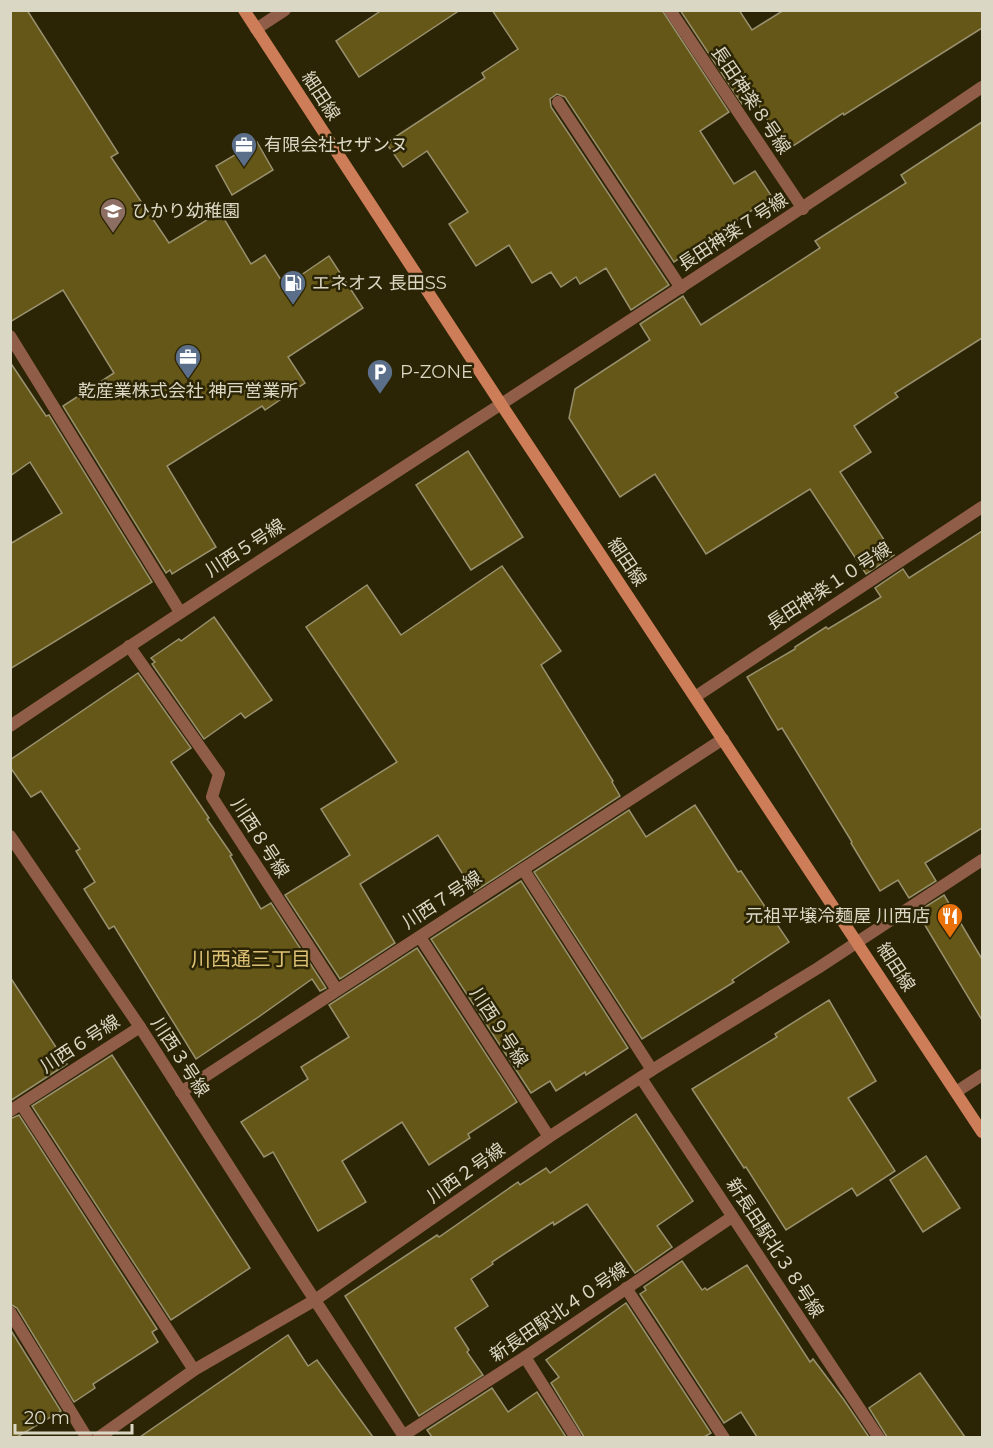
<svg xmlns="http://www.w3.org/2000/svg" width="993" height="1448" font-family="Montserrat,'Noto Sans JP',sans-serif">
<rect width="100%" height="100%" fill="#2c2505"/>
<g fill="#655717" stroke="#98906e" stroke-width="1.5">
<polygon points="10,10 27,10 118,153 111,157 169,243 220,212 251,264 265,255 285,286 329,256 363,308 288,357 305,383 265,410 262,406 167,466 216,547 172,574 170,570 166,573 63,406 114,373 63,290 10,322"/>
<polygon points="382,10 460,10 359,77 336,41"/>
<polygon points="492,10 662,10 729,112 700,131 734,184 755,171 772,197 674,262 565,97 557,94 550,99 551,107 669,285 631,310 606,268 580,284 576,277 561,287 551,272 532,283 509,245 476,266 449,224 468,212 427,151 403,167 386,143 485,78 482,73 518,49"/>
<polygon points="680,10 739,10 752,30 784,10 982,10 982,28 844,115 843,113 787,150 753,97 742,104"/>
<polygon points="982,122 982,338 895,393 898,397 854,426 871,452 840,472 894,555 866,574 810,489 706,554 655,474 620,497 569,418 575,389 650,340 640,324 683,296 701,325 820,248 815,241 906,183 901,175"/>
<polygon points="257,142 273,170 232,195 216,166"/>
<polygon points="10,362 46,416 49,415 152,582 10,669 10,544 62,513 30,462 10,476"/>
<polygon points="468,451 523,537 471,570 416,485"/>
<polygon points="982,531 982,828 925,863 936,881 909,898 898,880 880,891 851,843 852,842 782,728 778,730 747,677 795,649 795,647 826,627 828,629 881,597 875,588 903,569 909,578"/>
<polygon points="502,566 561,651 541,665 613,781 612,782 620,796 474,892 438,835 360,884 395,943 340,979 285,895 350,855 321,809 397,762 306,627 367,585 401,635"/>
<polygon points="214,617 272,700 245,718 241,713 204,739 152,664 155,662 151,658 179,639 181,641"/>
<polygon points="138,673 191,748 171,762 209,818 207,819 232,855 230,856 261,909 271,903 326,988 320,991 312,979 257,1018 196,1059 114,926 109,929 84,889 95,882 76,851 80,849 41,791 31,797 10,767 10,760"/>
<polygon points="695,805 738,872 741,871 789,942 732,980 734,982 642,1039 534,872 629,810 646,837"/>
<polygon points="521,881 628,1048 586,1075 585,1072 556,1091 550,1081 531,1093 431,939"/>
<polygon points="944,895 982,959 982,1020 917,912"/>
<polygon points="417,948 517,1102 468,1134 470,1138 429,1165 402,1122 342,1161 366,1202 318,1231 273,1152 264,1157 241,1122 308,1079 301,1067 349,1037 329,1005"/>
<polygon points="10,977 67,1064 10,1101"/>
<polygon points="829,1000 876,1081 848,1098 895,1171 857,1196 852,1188 786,1230 746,1167 744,1168 692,1089 777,1037 775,1034"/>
<polygon points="112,1055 250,1268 171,1320 32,1106"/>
<polygon points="636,1114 693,1201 657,1226 672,1247 635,1273 587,1204 554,1225 553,1222 492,1262 493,1264 471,1279 488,1306 455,1328 469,1350 467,1352 483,1375 419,1416 345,1296 437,1235 439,1237 518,1182 520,1185 546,1168 550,1173"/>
<polygon points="19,1115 157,1329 152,1332 158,1342 93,1384 95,1388 74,1402 17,1308 10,1304 10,1119"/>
<polygon points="926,1156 960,1208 923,1232 890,1180"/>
<polygon points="682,1261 702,1290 705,1288 707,1290 747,1265 810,1362 813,1359 844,1400 869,1437 757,1437 741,1412 724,1423 640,1294 646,1290 644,1287"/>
<polygon points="626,1303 711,1433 704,1437 584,1437 551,1383 559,1377 546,1360"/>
<polygon points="10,1329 61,1411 17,1437 10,1437"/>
<polygon points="288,1335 308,1366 317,1360 373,1437 140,1437"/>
<polygon points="920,1373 965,1437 887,1437 869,1408"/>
<polygon points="492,1388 508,1412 537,1392 566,1437 432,1437 427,1430"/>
</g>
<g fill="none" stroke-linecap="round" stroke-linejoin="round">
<g stroke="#905e48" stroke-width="12">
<polyline points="256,29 285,10"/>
<polyline points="558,102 681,288"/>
<polyline points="10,336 180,612"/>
<polyline points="129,646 219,774 212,797 337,990"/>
<polyline points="523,869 652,1070"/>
<polyline points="420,937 549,1137"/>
<polyline points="181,1092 723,739"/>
<polyline points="21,1104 194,1370"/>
<polyline points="10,1111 140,1027"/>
<polyline points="10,1312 87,1438"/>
</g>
<g stroke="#905e48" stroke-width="12">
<polyline points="670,10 803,209"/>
<polyline points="695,697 982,507"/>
<path d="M10,726C332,509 662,305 982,87"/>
<polyline points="10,836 140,1027 292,1265 405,1438"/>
<polyline points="641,1078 879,1438"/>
<polyline points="956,1092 982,1075"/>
<polyline points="626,1288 724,1438"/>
<polyline points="525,1357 576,1438"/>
<polyline points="404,1435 525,1357 732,1217"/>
<polyline points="98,1438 194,1370 315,1300 549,1137 652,1070 818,968 982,860"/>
</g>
<polyline stroke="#cd7d58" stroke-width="12" points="244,10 501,404 982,1132"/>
</g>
<defs>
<g id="office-pin" transform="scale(1.35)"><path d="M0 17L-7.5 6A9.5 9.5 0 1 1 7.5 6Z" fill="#5c6f8a" stroke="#2c2505"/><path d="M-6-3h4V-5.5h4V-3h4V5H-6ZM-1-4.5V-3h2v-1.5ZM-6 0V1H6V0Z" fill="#fff"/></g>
<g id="school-pin" transform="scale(1.35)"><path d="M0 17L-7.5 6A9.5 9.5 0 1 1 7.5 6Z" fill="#8d6e63" stroke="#2c2505"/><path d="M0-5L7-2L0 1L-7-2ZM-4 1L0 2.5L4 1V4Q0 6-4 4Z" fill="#fff"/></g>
<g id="fuel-pin" transform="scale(1.35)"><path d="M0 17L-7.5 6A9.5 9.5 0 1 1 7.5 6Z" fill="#5c6f8a" stroke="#2c2505"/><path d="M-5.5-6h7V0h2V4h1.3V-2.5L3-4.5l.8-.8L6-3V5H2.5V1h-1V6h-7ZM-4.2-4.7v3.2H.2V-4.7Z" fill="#fff"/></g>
<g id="parking-pin" transform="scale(1.35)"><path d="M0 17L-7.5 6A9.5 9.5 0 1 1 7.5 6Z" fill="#5c6f8a" stroke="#2c2505"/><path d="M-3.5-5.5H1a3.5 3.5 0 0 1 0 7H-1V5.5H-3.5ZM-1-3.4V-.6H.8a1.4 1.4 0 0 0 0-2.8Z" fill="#fff"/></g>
<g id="restaurant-pin" transform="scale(1.35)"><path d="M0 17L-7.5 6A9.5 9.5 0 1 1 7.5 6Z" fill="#e8710a" stroke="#2c2505"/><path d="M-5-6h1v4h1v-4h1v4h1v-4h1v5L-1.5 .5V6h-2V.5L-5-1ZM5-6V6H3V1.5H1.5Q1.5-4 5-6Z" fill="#fff"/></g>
</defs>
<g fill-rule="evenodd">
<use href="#office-pin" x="244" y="145"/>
<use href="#school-pin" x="113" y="211"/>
<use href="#fuel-pin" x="293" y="283"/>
<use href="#office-pin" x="188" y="357"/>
<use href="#parking-pin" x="380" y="372"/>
<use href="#restaurant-pin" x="950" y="916"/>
</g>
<g text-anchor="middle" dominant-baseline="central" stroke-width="5" stroke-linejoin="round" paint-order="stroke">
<g font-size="18" fill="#dbd7c5" stroke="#2c2505">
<text transform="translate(321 96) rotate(57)">細田線</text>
<text transform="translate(751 100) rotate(56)">長田神楽８号線</text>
<text transform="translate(733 232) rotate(-33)">長田神楽７号線</text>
<text transform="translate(245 548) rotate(-33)">川西５号線</text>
<text transform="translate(627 562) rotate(56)">細田線</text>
<text transform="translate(829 586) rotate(-33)">長田神楽１０号線</text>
<text transform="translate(260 838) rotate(57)">川西８号線</text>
<text transform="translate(442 900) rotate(-33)">川西７号線</text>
<text transform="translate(896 967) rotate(57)">細田線</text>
<text transform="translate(499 1027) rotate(57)">川西９号線</text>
<text transform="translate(80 1044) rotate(-33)">川西６号線</text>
<text transform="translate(180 1057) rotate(57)">川西３号線</text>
<text transform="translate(466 1173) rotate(-35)">川西２号線</text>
<text transform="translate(775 1248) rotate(57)">新長田駅北３８号線</text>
<text transform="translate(559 1312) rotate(-34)">新長田駅北４０号線</text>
</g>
<g font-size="18" fill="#dbd7c5" stroke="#2c2505" text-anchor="start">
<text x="264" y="145">有限会社セザンヌ</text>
<text x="132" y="211">ひかり幼稚園</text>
<text x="312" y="283">エネオス 長田SS</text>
<text x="400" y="372">P-ZONE</text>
<text x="188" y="391" text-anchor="middle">乾産業株式会社 神戸営業所</text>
<text x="930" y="916" text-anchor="end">元祖平壌冷麺屋 川西店</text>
</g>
<g font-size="20" fill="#dcc075" stroke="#2c2505">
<text x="251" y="959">川西通三丁目</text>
</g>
</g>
<rect width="993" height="1448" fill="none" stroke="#dbd7c5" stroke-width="24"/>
<path d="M15 1424v9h117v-9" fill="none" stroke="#dbd7c5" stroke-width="3"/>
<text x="24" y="1424" font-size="18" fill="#dbd7c5" stroke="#2c2505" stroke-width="4.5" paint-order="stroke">20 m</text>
</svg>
